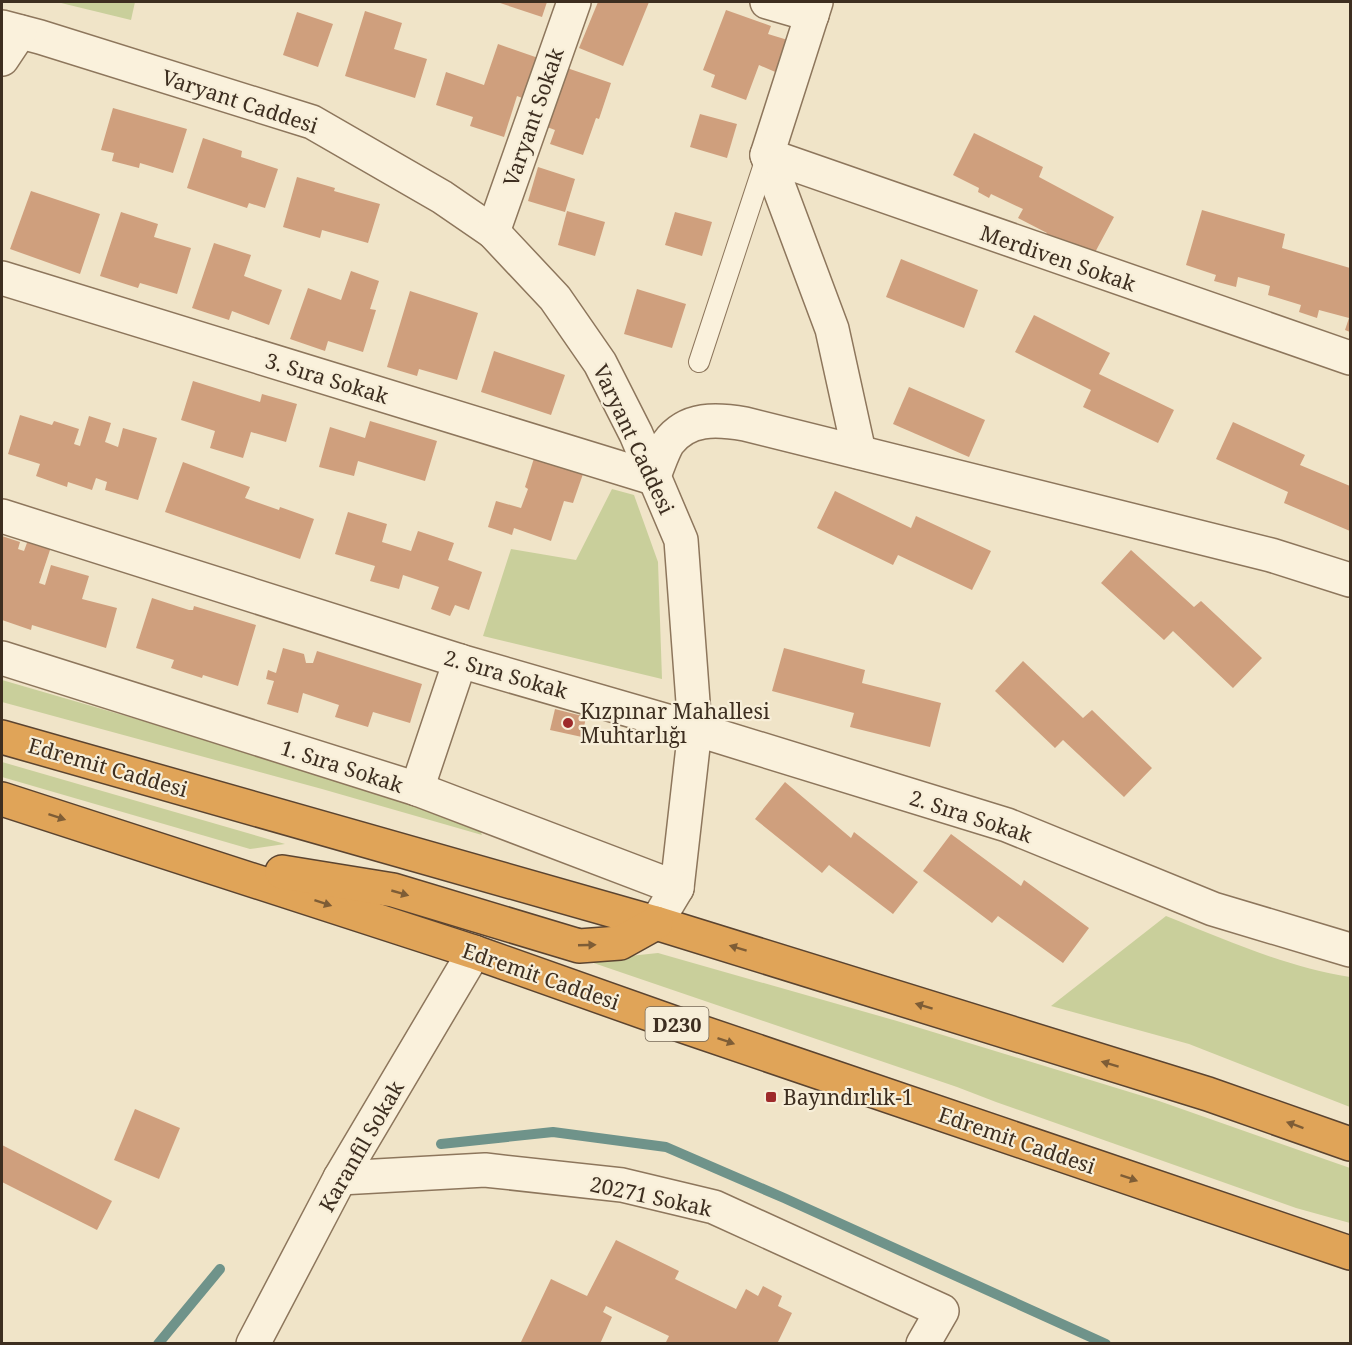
<svg xmlns="http://www.w3.org/2000/svg" width="1352" height="1345" font-family="'Noto Serif',serif">
<rect width="100%" height="100%" fill="#f0e4c8"/>
<g fill="#c9cf9b">
<polygon points="57,2 135,2 131,20"/>
<polygon points="612,489 634,495 658,562 662,679 483,636 511,549 576,560"/>
<polygon points="2,680 319,772 476,821 482,835 322,789 2,702"/>
<polygon points="2,762 285,844 250,849 2,777"/>
<path d="M1166,916C1226,940 1286,967 1350,977V1107L1189,1044L1051,1006Z"/>
<polygon points="658,953 897,1021 1159,1101 1350,1168 1350,1223 1296,1208 996,1102 957,1087 576,957 620,957"/>
</g>
<g fill="none" stroke-linecap="round" stroke-linejoin="round">
<g stroke="#6f938a" stroke-width="10">
<polyline points="441,1144 553,1132 666,1147 784,1198 1106,1344"/>
<polyline points="158,1344 220,1269"/>
</g>
</g>
<g fill="#cf9f7d">
<polygon points="497,2 547,2 542,17"/>
<polygon points="598,2 649,2 623,66 579,48"/>
<polygon points="726,10 771,26 768,34 791,41 780,74 759,65 746,100 711,87 715,75 703,70"/>
<polygon points="365,11 402,23 394,49 427,59 415,98 345,76"/>
<polygon points="297,12 333,24 318,67 283,55"/>
<polygon points="498,44 544,60 530,101 517,96 504,137 470,126 473,117 436,105 446,72 484,85"/>
<polygon points="567,68 611,83 599,119 596,118 583,155 550,144 555,130 547,127"/>
<polygon points="113,108 187,129 173,173 140,163 139,168 112,161 114,153 101,150"/>
<polygon points="700,114 737,124 727,158 690,147"/>
<polygon points="974,133 1043,167 1039,177 1114,217 1092,258 1043,240 1047,233 1018,218 1023,209 991,194 989,198 978,192 979,188 953,175"/>
<polygon points="203,138 242,151 241,157 278,169 265,208 249,203 247,208 187,188"/>
<polygon points="538,167 575,179 565,212 528,201"/>
<polygon points="297,177 335,188 334,191 380,204 368,243 322,230 320,238 283,227"/>
<polygon points="31,191 100,214 80,274 10,249"/>
<polygon points="1202,210 1285,234 1282,248 1350,268 1350,332 1345,330 1349,318 1319,310 1317,318 1299,312 1301,305 1268,295 1270,286 1238,277 1236,287 1214,281 1216,275 1186,265"/>
<polygon points="567,211 605,222 595,256 558,245"/>
<polygon points="121,212 158,224 154,237 191,248 177,294 140,283 138,288 100,276"/>
<polygon points="675,212 712,222 702,256 665,245"/>
<polygon points="214,243 251,255 244,276 282,290 269,325 232,311 229,320 192,308"/>
<polygon points="901,259 978,290 964,328 886,297"/>
<polygon points="351,271 379,281 370,309 376,310 363,352 328,341 325,351 290,339 308,288 341,300"/>
<polygon points="637,289 686,304 672,348 624,334"/>
<polygon points="410,291 478,313 457,380 419,369 417,376 387,367"/>
<polygon points="1034,315 1110,353 1099,374 1174,410 1158,443 1083,407 1091,390 1015,352"/>
<polygon points="494,351 565,375 551,415 481,392"/>
<polygon points="193,381 260,402 262,394 297,404 286,442 251,432 243,458 210,448 215,431 181,420"/>
<polygon points="909,387 985,420 969,457 893,424"/>
<polygon points="20,415 52,425 54,421 79,429 74,444 80,446 89,416 111,423 105,442 118,447 123,428 157,438 138,500 105,490 107,482 96,478 92,490 68,482 67,487 36,476 40,464 8,454"/>
<polygon points="370,421 437,441 425,481 358,461 354,476 319,467 330,427 365,438"/>
<polygon points="1233,422 1305,455 1300,465 1350,486 1350,531 1284,503 1288,492 1216,459"/>
<polygon points="535,455 584,471 573,503 564,501 551,541 514,528 512,535 488,527 496,501 521,508 528,489 525,487"/>
<polygon points="183,462 250,487 245,498 279,510 280,507 314,519 300,559 165,512"/>
<polygon points="835,491 911,528 916,516 991,551 972,590 898,555 893,565 817,528"/>
<polygon points="348,512 387,524 382,542 411,551 418,531 454,543 448,560 482,572 469,610 455,605 450,616 431,609 439,587 403,575 399,589 370,581 375,566 335,554"/>
<polygon points="2,536 20,542 18,549 24,551 28,540 51,547 39,583 45,585 51,565 89,576 82,599 117,608 106,648 32,625 31,630 2,620 3,615 2,615"/>
<polygon points="1131,550 1194,607 1201,601 1262,658 1233,688 1173,631 1164,640 1101,583"/>
<polygon points="152,598 189,610 193,610 194,606 256,625 238,686 203,675 202,678 171,668 174,660 136,648"/>
<polygon points="283,648 304,654 306,663 313,663 317,651 422,684 410,723 373,712 368,727 335,717 339,705 303,693 298,713 267,704 274,681 266,679 268,670 276,673"/>
<polygon points="784,648 865,670 862,683 941,703 930,747 850,727 854,713 772,691"/>
<polygon points="1023,661 1083,718 1092,710 1152,768 1124,797 1063,740 1055,748 995,691"/>
<polygon points="555,709 586,717 582,737 550,730"/>
<polygon points="785,782 851,838 854,832 918,882 893,914 829,865 822,873 755,819"/>
<polygon points="951,834 1021,886 1024,880 1089,928 1063,963 998,916 992,923 923,871"/>
<polygon points="135,1109 180,1128 159,1179 114,1160"/>
<polygon points="2,1145 112,1201 97,1230 2,1182"/>
<polygon points="616,1240 679,1271 675,1279 736,1309 746,1289 758,1296 763,1286 782,1296 778,1306 792,1313 777,1344 665,1344 669,1336 606,1306 603,1312 612,1317 600,1344 520,1344 551,1279 587,1296"/>
</g>
<g fill="none" stroke-linecap="round" stroke-linejoin="round">
<g stroke="#8d765c" stroke-width="22">
<polyline id="lane" points="699,362 767,155"/>
</g>
<g stroke="#8d765c" stroke-width="36">
<g id="street">
<polyline points="767,2 812,15"/>
<polyline points="816,2 767,155 832,329 859,452"/>
<polyline points="2,27 40,37 312,122 442,197 493,232 555,298 600,363 636,434 681,540 695,729 677,888 656,923"/>
<polyline points="2,59 20,32"/>
<polyline points="767,155 1350,358"/>
<polyline points="493,232 574,2"/>
<path d="M2,278L653,478C658,467 662,453 668,443C687,417 717,419 745,424L1271,555L1350,580"/>
<polyline points="2,516 460,661 695,729 1007,825 1213,909 1350,950"/>
<polyline points="2,658 417,789 677,888"/>
<polyline points="417,789 460,661"/>
<polyline points="340,1178 485,1170 622,1185 714,1207 942,1311 923,1344"/>
<polyline points="253,1344 340,1178 474,952"/>
</g>
</g>
<g stroke="#5b4430" stroke-width="36">
<g id="highway">
<polyline points="2,737 656,923 1208,1094 1350,1144"/>
<polyline points="2,799 474,952 686,1027 1350,1253"/>
<polyline points="282,872 393,890 579,946 620,943 656,923"/>
</g>
</g>
<use href="#lane" stroke="#faf1dc" stroke-width="20"/>
<use href="#street" stroke="#faf1dc" stroke-width="33"/>
<use href="#highway" stroke="#e0a458" stroke-width="33"/>
</g>
<defs><path id="oneway-solid" d="M-6-.8H1V-3.2L6.5 0L1 3.2V.8H-6Z" transform="scale(1.5)"/></defs>
<g fill="#7e5d36">
<use href="#oneway-solid" transform="translate(57 817) rotate(18)"/>
<use href="#oneway-solid" transform="translate(400 893) rotate(16)"/>
<use href="#oneway-solid" transform="translate(323 903) rotate(18)"/>
<use href="#oneway-solid" transform="translate(587 945) rotate(-2)"/>
<use href="#oneway-solid" transform="translate(738 948) rotate(-163)"/>
<use href="#oneway-solid" transform="translate(924 1006) rotate(-163)"/>
<use href="#oneway-solid" transform="translate(726 1041) rotate(19)"/>
<use href="#oneway-solid" transform="translate(1110 1064) rotate(-163)"/>
<use href="#oneway-solid" transform="translate(1295 1125) rotate(-160)"/>
<use href="#oneway-solid" transform="translate(1129 1178) rotate(19)"/>
</g>
<g fill="#9e2a2b" stroke="#f7eed8" stroke-width="2">
<circle cx="568" cy="723" r="6"/>
<rect x="765" y="1091" width="12" height="12" rx="3"/>
</g>
<g text-anchor="middle" dominant-baseline="central" stroke-width="4.5" stroke-linejoin="round" paint-order="stroke">
<rect fill="#f7eed8" stroke="#756857" stroke-width="1.5" x="645.5" y="1007" width="63" height="34" rx="4.5"/>
<g font-size="20" font-weight="bold" fill="#3d2e20">
<text x="677" y="1024">D230</text>
</g>
<g font-size="21" fill="#3d2e20" stroke="#f7eed8">
<text transform="translate(240 101) rotate(18)">Varyant Caddesi</text>
<text transform="translate(533 117) rotate(-71)">Varyant Sokak</text>
<text transform="translate(1058 258) rotate(19)">Merdiven Sokak</text>
<text transform="translate(327 378) rotate(17)">3. Sıra Sokak</text>
<text transform="translate(634 439) rotate(65)">Varyant Caddesi</text>
<text transform="translate(506 674) rotate(16)">2. Sıra Sokak</text>
<text transform="translate(342 766) rotate(18)">1. Sıra Sokak</text>
<text transform="translate(108 767) rotate(16)">Edremit Caddesi</text>
<text transform="translate(971 816) rotate(18)">2. Sıra Sokak</text>
<text transform="translate(541 976) rotate(19)">Edremit Caddesi</text>
<text transform="translate(1017 1140) rotate(19)">Edremit Caddesi</text>
<text transform="translate(361 1146) rotate(-60)">Karanfil Sokak</text>
<text transform="translate(651 1196) rotate(12)">20271 Sokak</text>
</g>
<g font-size="21" fill="#3d2e20" stroke="#f7eed8" text-anchor="start">
<text x="580" y="711">Kızpınar Mahallesi<tspan x="580" dy="24">Muhtarlığı</tspan></text>
<text x="783" y="1097">Bayındırlık-1</text>
</g>
</g>
<rect width="1352" height="1345" fill="none" stroke="#3d2e20" stroke-width="6"/>
</svg>
